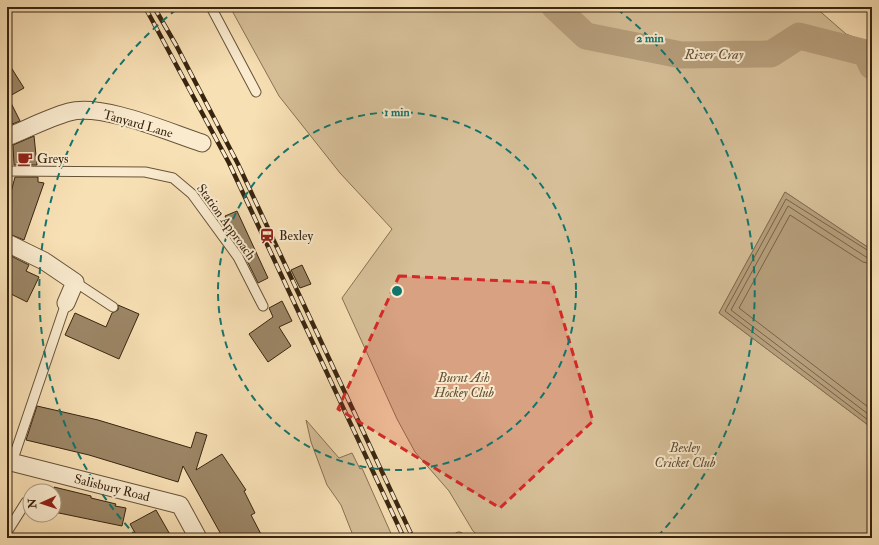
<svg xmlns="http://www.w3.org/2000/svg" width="879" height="545" font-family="'IM FELL Double Pica',serif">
<rect width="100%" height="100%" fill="#f8e0b5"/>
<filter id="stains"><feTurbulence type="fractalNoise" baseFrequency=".005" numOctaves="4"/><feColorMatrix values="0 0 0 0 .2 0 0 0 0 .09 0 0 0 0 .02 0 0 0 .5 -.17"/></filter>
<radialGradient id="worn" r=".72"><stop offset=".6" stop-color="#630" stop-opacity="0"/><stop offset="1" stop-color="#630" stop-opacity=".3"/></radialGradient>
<g fill="#d7c099" stroke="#887254">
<polygon points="230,7 815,7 846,34 872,44 872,250 785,192 719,313 872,428 872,538 481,538 473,531 449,491 415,452 397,419 342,298 392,229 340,173 279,96"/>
<polygon points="306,420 339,458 352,453 360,469 362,468 393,538 354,538 341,505 327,485 311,442"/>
</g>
<polygon fill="#b7a07d" stroke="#846f51" points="785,192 872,250 872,428 719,313"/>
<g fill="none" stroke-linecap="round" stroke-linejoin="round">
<g stroke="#786246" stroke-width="1">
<polyline points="872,253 786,199 725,311 872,423"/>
<polyline points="872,258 866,257 788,206 731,310 872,417"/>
<polyline points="872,264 863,262 790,215 739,308 872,410"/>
</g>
<polyline stroke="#b7a07d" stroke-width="27" points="555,7 586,36 681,55 771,54 799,36 866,53 872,66"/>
</g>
<g fill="#9c8666" stroke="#382510">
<polygon points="7,61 24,88 8,97 20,121 7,126"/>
<polygon points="34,136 37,165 14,165 13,145"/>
<polygon points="15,177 38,177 38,182 44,183 24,240 7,233 7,207"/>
<polygon points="237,211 268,278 258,283 225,216"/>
<polygon points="7,254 29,265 26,271 39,277 27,302 7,292"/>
<polygon points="302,265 311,284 300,288 291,270"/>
<polygon points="282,301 292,321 279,327 291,346 268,362 249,334 273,317 269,308"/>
<polygon points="118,305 139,314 119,359 65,335 75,313 106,327 112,313 118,310"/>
<polygon points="37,406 98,420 191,448 196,432 207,435 196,470 222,454 246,490 244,491 255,513 251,515 263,538 223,538 183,466 178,482 89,455 26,440"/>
<polygon points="54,487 91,496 91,498 116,504 115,506 126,508 122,526 54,512"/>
<polygon points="156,510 172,538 138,538 130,524"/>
</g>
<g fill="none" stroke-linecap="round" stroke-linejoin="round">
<g stroke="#685439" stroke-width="11">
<g id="lane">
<polyline points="211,7 256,92"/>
<polyline points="7,171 145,172 173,178 192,194 238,257 263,306"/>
<polyline points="75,282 113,307"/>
<polyline points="12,462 66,303"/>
<polyline points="7,532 26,502"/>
<polyline points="459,537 459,538"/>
</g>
</g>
<g stroke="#685439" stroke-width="19">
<g id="street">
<path d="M7,137C27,129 48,118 69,112C103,103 168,132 202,143"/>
<polyline points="7,243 44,261 75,282 66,303"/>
<polyline points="7,461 180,505 198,538"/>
</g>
</g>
<use href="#lane" stroke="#faebcf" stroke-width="9"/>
<use href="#street" stroke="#faebcf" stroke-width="17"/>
<g stroke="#382510" stroke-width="4.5">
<g id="rail">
<polyline points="145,7 229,163 404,538"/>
<polyline points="154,7 176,45 238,164 413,538"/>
</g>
</g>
<use href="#rail" stroke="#faebcf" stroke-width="3" stroke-dasharray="9" stroke-linecap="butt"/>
</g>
<path fill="#d62828" fill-opacity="0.2" stroke="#d62828" stroke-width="3" stroke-dasharray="8 5" stroke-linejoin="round" d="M399,276L552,283L593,421L500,508L338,409Z"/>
<g fill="none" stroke="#0f766e" stroke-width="2" stroke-dasharray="7 5">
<circle cx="397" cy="291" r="179"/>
<path d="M137 537A358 358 0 0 1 177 9M617 9A358 358 0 0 1 657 537"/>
</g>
<defs>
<g id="cafe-bare" transform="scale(1.2)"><path d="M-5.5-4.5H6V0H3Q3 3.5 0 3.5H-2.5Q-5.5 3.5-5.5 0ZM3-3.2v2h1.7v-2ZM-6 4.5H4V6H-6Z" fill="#8f2418" stroke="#faebcf" stroke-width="2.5" paint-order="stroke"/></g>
<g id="station-bare" transform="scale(1.2)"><path d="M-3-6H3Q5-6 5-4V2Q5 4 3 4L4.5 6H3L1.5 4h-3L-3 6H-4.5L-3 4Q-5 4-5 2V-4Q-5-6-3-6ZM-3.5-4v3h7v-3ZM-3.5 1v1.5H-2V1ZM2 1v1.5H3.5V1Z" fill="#8f2418" stroke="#faebcf" stroke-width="2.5" paint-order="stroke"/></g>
</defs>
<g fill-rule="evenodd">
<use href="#cafe-bare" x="25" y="159"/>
<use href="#station-bare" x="267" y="236"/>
</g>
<g text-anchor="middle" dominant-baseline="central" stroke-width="4" stroke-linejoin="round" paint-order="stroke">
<g font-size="13" fill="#382510" stroke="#faebcf">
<text transform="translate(138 124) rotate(16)">Tanyard Lane</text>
<text transform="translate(226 222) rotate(54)">Station Approach</text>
<text transform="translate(112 488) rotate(14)">Salisbury Road</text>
</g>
<g font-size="13" fill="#382510" stroke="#faebcf" text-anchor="start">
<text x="37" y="159">Greys</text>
<text x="279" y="236">Bexley</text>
</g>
<g font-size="13" font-style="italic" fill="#604c32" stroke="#faebcf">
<text x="464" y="378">Burnt Ash<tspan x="464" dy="15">Hockey Club</tspan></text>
<text x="685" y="448">Bexley<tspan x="685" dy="15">Cricket Club</tspan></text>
</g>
<g font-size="14" font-style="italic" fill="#645036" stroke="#faebcf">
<text x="714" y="54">River Cray</text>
</g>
</g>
<circle cx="397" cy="291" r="6" fill="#0f766e" stroke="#faebcf" stroke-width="2"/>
<g font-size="12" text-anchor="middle" font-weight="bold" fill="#0f766e" stroke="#faebcf" stroke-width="4" stroke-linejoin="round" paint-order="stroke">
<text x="650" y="42">2 min</text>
<text x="397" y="116">1 min</text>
</g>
<rect width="879" height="545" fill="none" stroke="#f8e0b5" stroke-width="24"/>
<rect x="8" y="8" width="863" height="529" fill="none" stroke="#382510" stroke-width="2"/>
<rect x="12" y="12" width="855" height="521" fill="none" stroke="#382510"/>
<g transform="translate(42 503) rotate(267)"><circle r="19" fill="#faebcf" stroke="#ac9c83"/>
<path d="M0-3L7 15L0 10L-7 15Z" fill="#8f2418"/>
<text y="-6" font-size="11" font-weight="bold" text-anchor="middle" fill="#382510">N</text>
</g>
<rect width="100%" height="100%" filter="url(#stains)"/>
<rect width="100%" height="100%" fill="url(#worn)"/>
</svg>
